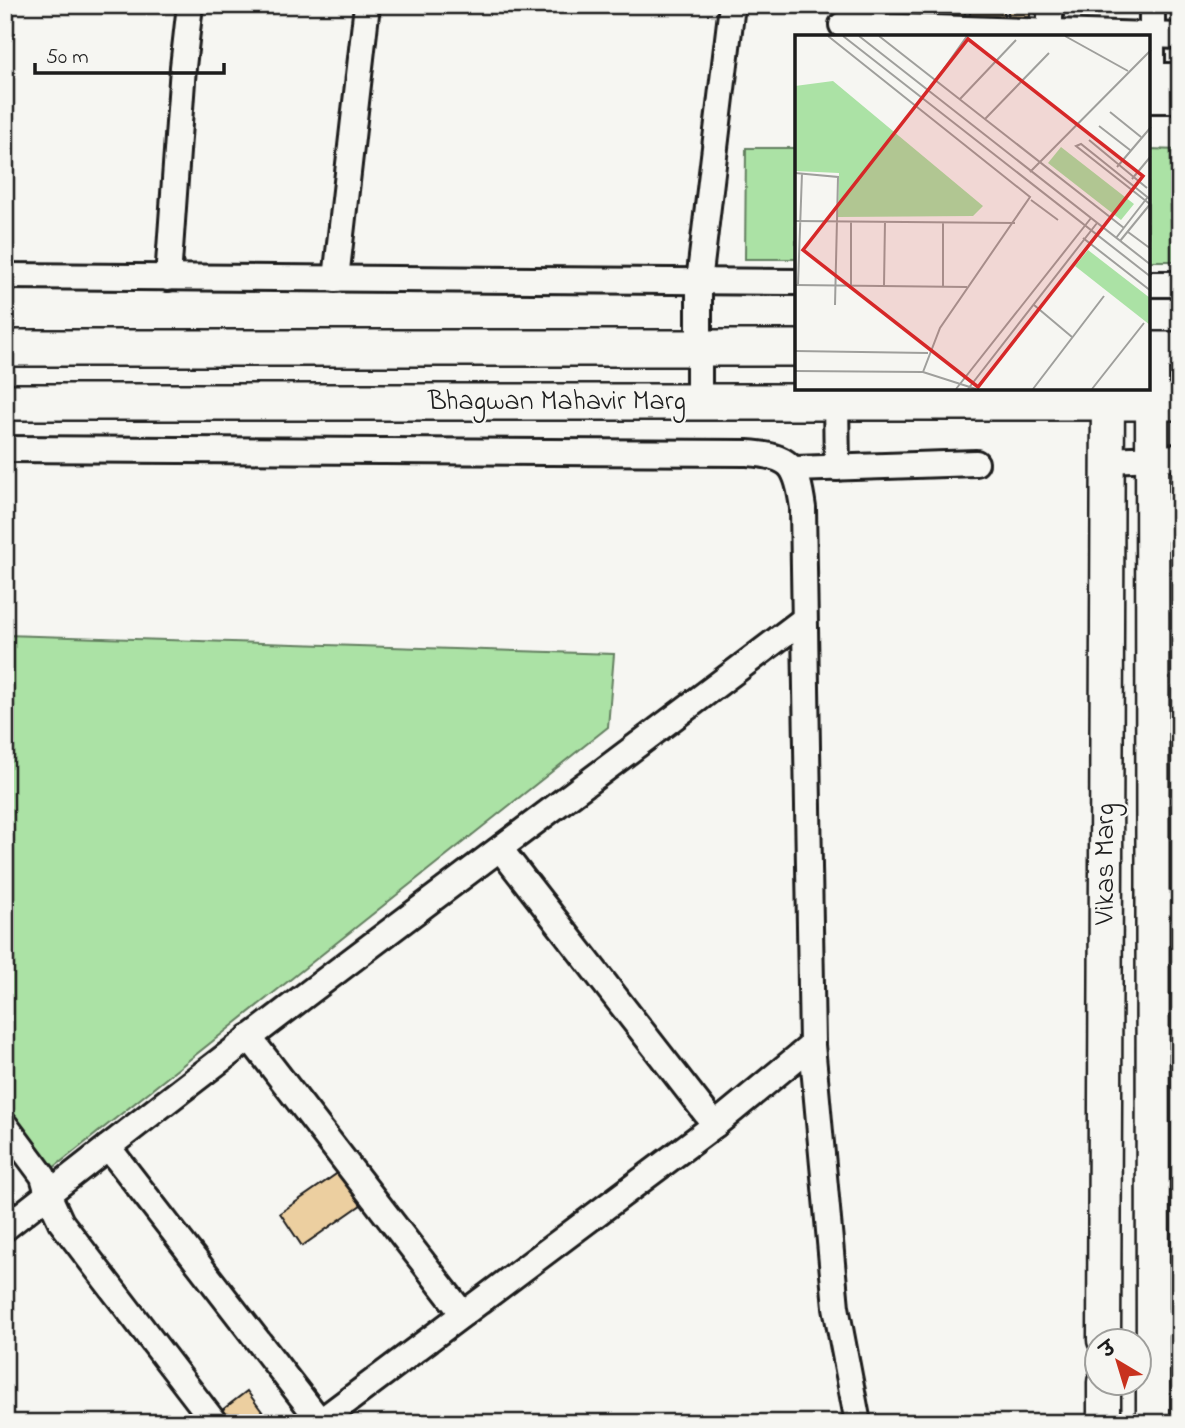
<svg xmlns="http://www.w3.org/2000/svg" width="1185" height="1428" font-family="'Indie Flower','Playpen Sans Deva',sans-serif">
<rect width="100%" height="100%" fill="#f6f6f2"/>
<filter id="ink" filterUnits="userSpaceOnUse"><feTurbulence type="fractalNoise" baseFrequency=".0143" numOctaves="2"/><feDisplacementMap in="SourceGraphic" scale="14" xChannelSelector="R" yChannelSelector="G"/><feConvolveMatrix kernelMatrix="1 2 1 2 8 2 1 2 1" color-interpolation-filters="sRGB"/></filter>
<g filter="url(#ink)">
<g fill="#abe2a5" stroke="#647f60" stroke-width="2">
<polygon points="746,148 796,148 796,259 745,259"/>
<polygon points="1148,149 1180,150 1180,261 1148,261"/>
<polygon points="5,635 614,654 608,727 43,1176 5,1124"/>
</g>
<g fill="#eccfa0" stroke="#1c1c1c" stroke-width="2">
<polygon points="854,5 903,5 903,17 854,15"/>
<polygon points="906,5 928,5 928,17 906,21"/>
<rect x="931" y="5" width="34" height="12"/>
<rect x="970" y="5" width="34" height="12"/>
<rect x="1008" y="5" width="22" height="12"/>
<polygon points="345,1168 368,1200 302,1246 280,1213"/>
<polygon points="247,1391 269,1421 224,1423 217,1414"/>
</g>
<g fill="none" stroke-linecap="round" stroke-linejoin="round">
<g stroke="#1c1c1c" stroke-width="30">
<g id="minor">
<polyline points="1050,5 1050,37"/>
<polyline points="1152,5 1152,76"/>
<polyline points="842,25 1180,36"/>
<polyline points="1148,76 1180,76"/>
<polyline points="1148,100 1180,100"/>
<polyline points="5,276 796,282"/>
<polyline points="168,278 183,67 190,5"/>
<polyline points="336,279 367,5"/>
<polyline points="1148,284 1180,284"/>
<polyline points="699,402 699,282 732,5"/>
<polyline points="836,402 837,468"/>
<path d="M5,449L747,453C791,456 797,465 803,508L812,1045L836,1307L858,1423"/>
<polyline points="1108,460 1180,457"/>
<polyline points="794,469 976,463"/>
<polyline points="501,850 715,1125"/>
<polyline points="1152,902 1180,903"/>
<polyline points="249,1037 463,1314"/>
<polyline points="5,1125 43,1176 48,1194 61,1222 215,1423"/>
<polyline points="108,1147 320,1421"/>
<path d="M5,1228C267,1020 537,822 803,620"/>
<polyline points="318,1423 715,1125 812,1045"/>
</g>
</g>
<g stroke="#1c1c1c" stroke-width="37">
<g id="tertiary">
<polyline points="1152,350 1153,1423"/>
<polyline points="1104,1340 1108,388"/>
<polyline points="1104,1423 1104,1382"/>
</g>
</g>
<g stroke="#1c1c1c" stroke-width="40">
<g id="secondary">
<polyline points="5,348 796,348"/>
<polyline points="1148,350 1180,350"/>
<polyline points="5,402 1180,402"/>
</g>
</g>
<use href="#minor" stroke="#f6f6f2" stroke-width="24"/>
<use href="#tertiary" stroke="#f6f6f2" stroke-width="32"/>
<use href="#secondary" stroke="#f6f6f2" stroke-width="35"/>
</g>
</g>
<g text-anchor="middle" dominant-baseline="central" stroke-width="5" stroke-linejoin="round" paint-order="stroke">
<g font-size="28" fill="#1c1c1c" stroke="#f6f6f2">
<text x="557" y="402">Bhagwan Mahavir Marg</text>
<text transform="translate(1106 864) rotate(-90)">Vikas Marg</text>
</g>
</g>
<g transform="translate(795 35)">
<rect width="355" height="355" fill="#f6f6f2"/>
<path d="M38,46L188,171L178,181L43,182L44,138L0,136V51ZM266,112L339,169L326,185L253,128ZM293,215L355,263V290L280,231Z" fill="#abe2a5"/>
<path fill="none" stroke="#9f9f9c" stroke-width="2" d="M33,1L235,162L145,293L128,337M48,1L356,242M64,1L356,230M84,1L329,193M270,1L333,36M141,45L172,1M165,64L221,5M315,77L346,102M190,84L254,18M304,91L335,115M294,105L352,153M322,132L356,92M235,137L356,15M0,138L43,142L40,270M337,144L356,121M236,165L263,185M356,165L286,109L281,111L356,170M0,186L220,188M333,197L356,214M288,203L356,256M321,203L352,163M325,206L356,168M0,250L172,252M3,250L7,138M56,251V186M89,251L90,186M148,252V187M239,270L277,302M0,316L133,318M0,336L128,337L181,354M161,354L296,183M173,354L302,188M238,354L309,261M297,354L349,288"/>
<path fill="#d62828" fill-opacity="0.15" stroke="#d62828" stroke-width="3.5" d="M173,4L348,141L183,352L8,215Z"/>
<rect width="355" height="355" fill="none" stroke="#1c1c1c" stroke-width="3.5"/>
</g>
<rect width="1185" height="1428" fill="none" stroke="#f6f6f2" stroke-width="28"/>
<rect x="14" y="14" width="1157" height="1400" fill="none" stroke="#1c1c1c" stroke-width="2.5" filter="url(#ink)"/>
<g transform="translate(1118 1362) rotate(322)"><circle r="33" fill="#f6f6f2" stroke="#9f9f9c" stroke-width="2"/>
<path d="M0-5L12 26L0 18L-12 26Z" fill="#c8321e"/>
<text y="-10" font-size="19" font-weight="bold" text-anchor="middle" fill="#1c1c1c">उ</text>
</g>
<path d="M35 63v10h189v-10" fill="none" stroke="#1c1c1c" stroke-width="3.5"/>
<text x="46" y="63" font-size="21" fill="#1c1c1c" stroke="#f6f6f2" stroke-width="5" paint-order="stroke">50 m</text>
</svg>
